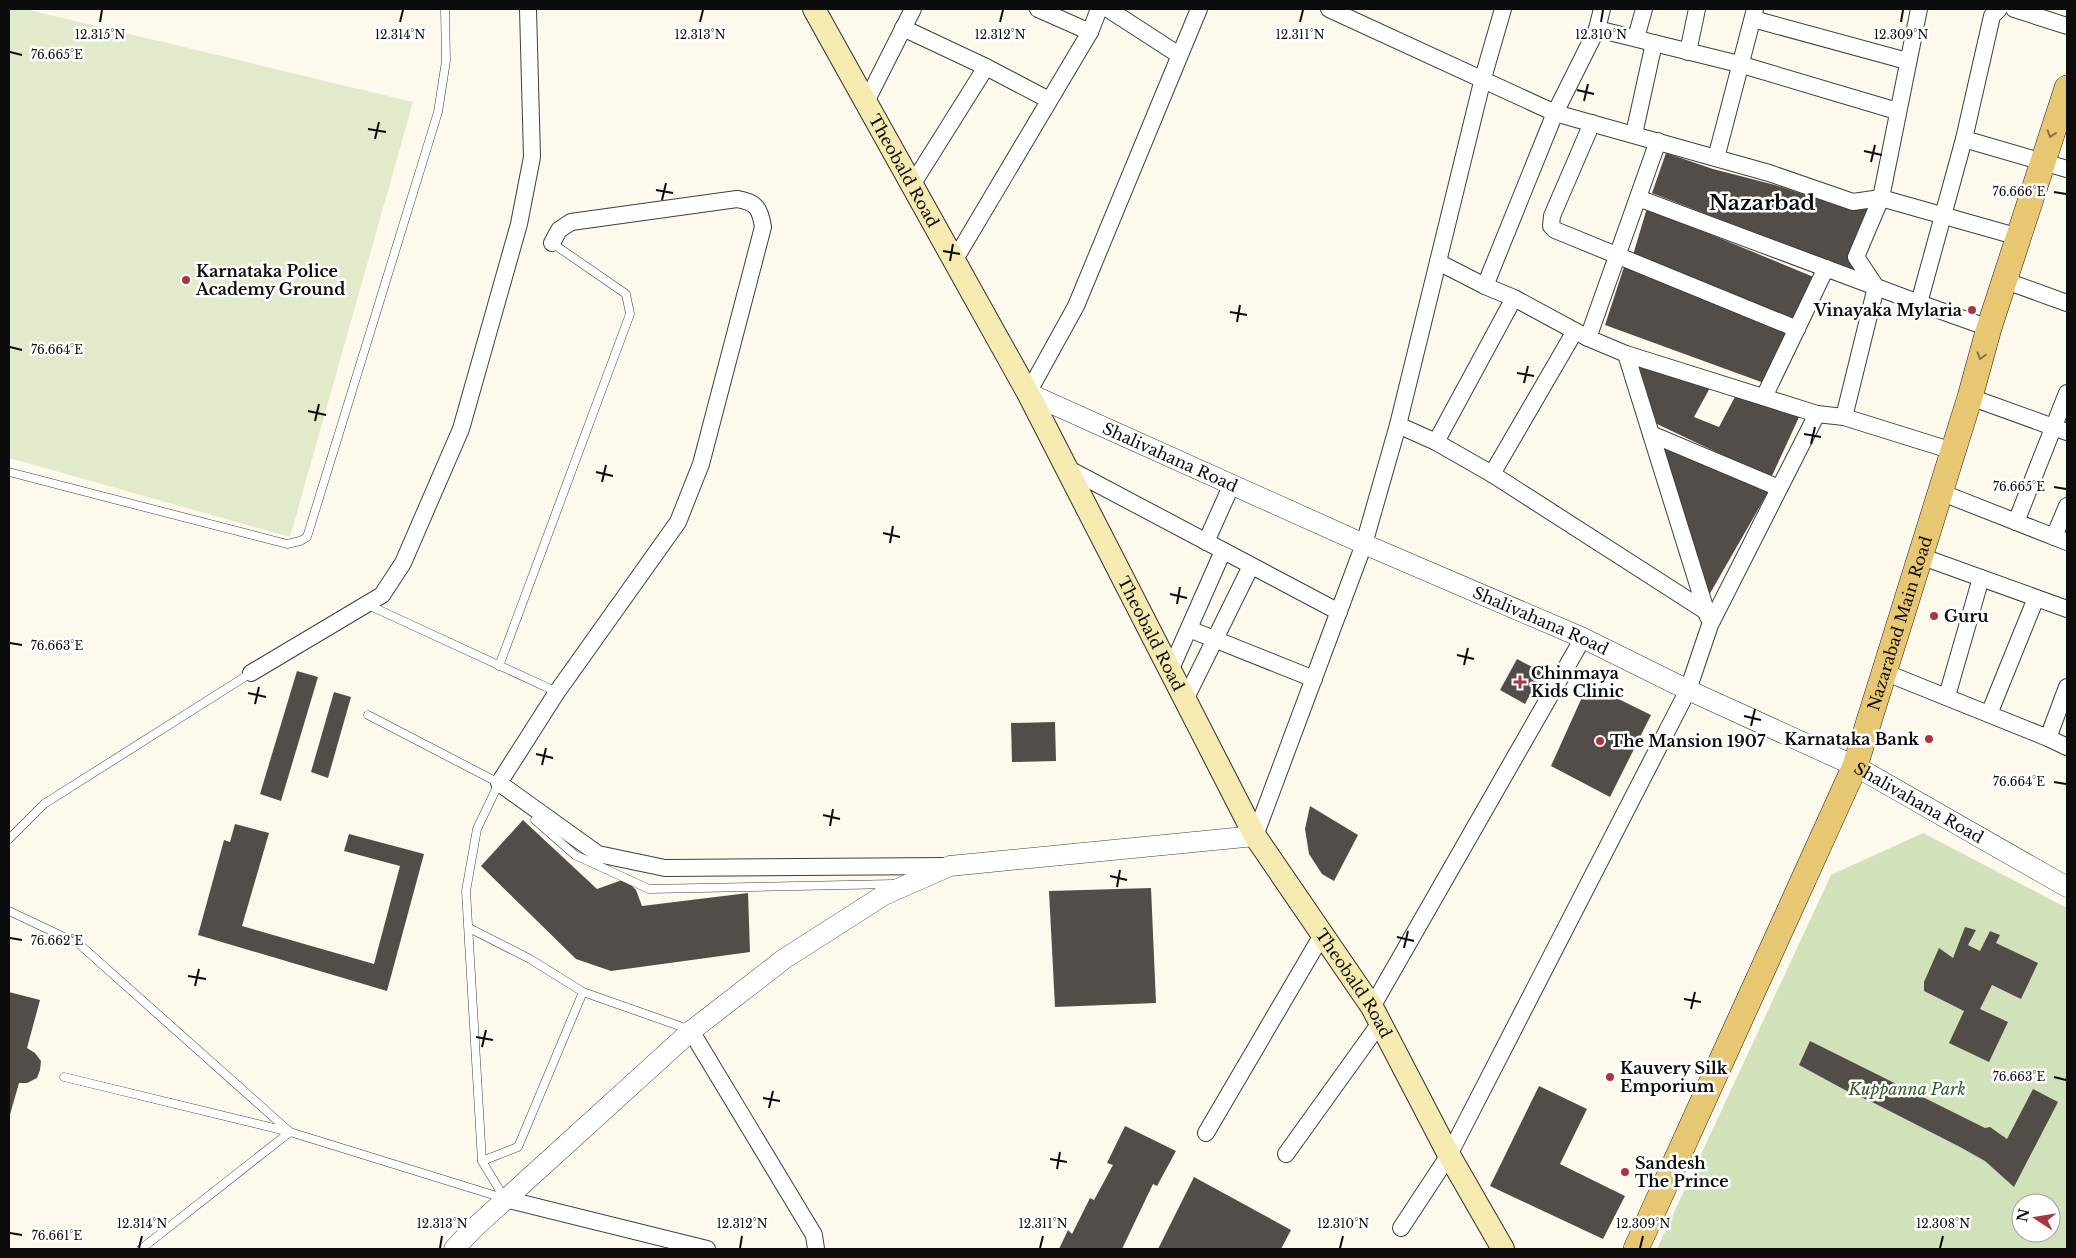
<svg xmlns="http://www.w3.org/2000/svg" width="2076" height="1258" font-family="'Libre Baskerville',serif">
<rect width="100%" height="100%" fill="#fdf9ed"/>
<path fill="#d1e2bb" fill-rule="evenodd" d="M1923,833L2067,908V1249H1657L1831,875ZM2021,1203H2051V1233H2021Z"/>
<polygon fill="#e1ebcb" points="9,9 25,9 413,102 290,537 9,458"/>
<g fill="#534d49">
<polygon points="1666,153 1713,169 1775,185 1852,210 1872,205 1857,273 1652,193"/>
<polygon points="1647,208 1816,278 1795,320 1633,255"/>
<polygon points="1625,264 1790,331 1764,383 1605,325"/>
<polygon points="1637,362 1711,386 1694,417 1719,427 1737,393 1800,415 1771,478 1657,424"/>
<polygon points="1660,445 1771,487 1708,597"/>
<polygon points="1517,659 1542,672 1525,704 1500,690"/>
<polygon points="297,671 318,677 281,801 260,794"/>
<polygon points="1588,684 1651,715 1610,797 1551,766"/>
<polygon points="334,692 351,697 328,778 311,772"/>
<polygon points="1055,722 1056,761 1012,762 1011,723"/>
<polygon points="1310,806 1358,835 1334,881 1322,874 1309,854 1305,829"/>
<polygon points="523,820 597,889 625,879 636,890 642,906 748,893 750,952 611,971 576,959 481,866"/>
<polygon points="235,824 269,833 242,926 374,964 400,866 344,851 349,834 424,854 387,991 198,935 224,840 230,842"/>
<polygon points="1151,888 1156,1003 1055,1007 1049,891"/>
<polygon points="1965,927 1976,930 1968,945 1980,951 1990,931 2000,935 1996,943 2038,963 2021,999 1992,985 1980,1009 2008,1022 1989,1062 1949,1043 1964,1011 1924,991 1924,982 1939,948 1953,958"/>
<polygon points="9,992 40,1000 27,1048 35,1053 41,1061 40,1070 37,1078 27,1083 19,1083 9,1118"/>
<polygon points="1810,1041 1985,1128 1990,1127 2007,1139 2033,1089 2058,1102 2014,1187 1985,1161 1960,1147 1874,1103 1845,1090 1799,1065"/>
<polygon points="1539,1086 1587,1109 1560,1164 1625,1196 1603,1239 1490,1186"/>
<polygon points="1125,1126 1176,1151 1157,1186 1153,1184 1122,1249 1059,1249 1068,1230 1072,1234 1090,1198 1094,1200 1113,1165 1107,1163"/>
<polygon points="1194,1177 1291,1230 1281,1249 1158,1249"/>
</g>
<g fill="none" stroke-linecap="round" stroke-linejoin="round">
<g stroke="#3f3f3f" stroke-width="9">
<g id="service">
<polyline points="9,472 287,544 300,541 307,537 438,112 446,61 445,9"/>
<polyline points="366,604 557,692"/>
<polyline points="499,666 630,314 626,294 552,243"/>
<polyline points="368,715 499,783 477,829 466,891 482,1161 505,1199"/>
<polyline points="535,820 575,855 649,889 893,884"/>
<polyline points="9,839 44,804 251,673"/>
<polyline points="9,911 79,944 290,1132 503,1198"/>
<polyline points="469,928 530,959 583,992 691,1030"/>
<polyline points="64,1077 290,1132 141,1249"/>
<polyline points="482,1161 518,1147 583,992"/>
</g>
</g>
<g stroke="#3f3f3f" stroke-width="18">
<g id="minor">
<polyline points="1038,9 1090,32"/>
<polyline points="1108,9 1179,55"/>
<polyline points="1329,9 1555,113 1769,173 1853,202 1881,198 2019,237"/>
<polyline points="2014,9 2067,26"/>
<polyline points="1753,19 1907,61"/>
<polyline points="903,28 986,67 1049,100"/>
<polyline points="1597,29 1739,64 1897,111"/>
<polyline points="1636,38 1644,9"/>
<polyline points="1688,52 1697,9"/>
<polyline points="866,102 913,9"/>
<polyline points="1592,123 1552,216 1551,226 1555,230 1797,329"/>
<polyline points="1634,134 1654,43"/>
<polyline points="1964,139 2067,169"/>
<polyline points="1716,158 1755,9"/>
<polyline points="912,185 986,67"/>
<polyline points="1638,198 1919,303 1964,139 1992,16 1999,9"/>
<path d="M552,243L559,230L571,222L737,199C756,202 760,208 763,227L701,464L678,522L557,692L499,783L598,854L665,868L947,866"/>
<polyline points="954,261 1090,32 1099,9"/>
<polyline points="1438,262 1485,286 1514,298 1588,338 1626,354 1817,414 1844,417 1953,451"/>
<polyline points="2006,281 2067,303"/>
<polyline points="1485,286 1555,113 1597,29 1602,9"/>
<polyline points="1919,303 1989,328"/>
<polyline points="1588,338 1658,141"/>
<polyline points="1626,354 1708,617"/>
<polyline points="1028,393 1076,306 1199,9"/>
<polyline points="1764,397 1826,268"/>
<polyline points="1970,397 2067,432"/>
<polyline points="1844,417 1876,287 1856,257 1881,198 1919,9"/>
<polyline points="1398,425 1436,442 1492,474 1707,612"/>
<polyline points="1651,434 1779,488"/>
<polyline points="1436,442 1514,298"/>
<polyline points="1067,468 1339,612"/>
<polyline points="1492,474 1575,331"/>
<polyline points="1940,492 2067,542"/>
<polyline points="2016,522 2067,393"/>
<polyline points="2054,537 2067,506"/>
<polyline points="1206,542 1232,484"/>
<polyline points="1920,556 2067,609"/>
<polyline points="1189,629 1314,679"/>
<polyline points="1170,671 1223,551"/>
<polyline points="1884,672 2048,738"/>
<polyline points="251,673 382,595 403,563 461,429 519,224 532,157 528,9"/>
<polyline points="2067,687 2048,738 2067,747"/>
<polyline points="1947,696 1981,578"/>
<polyline points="1185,700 1251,566"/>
<polyline points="1989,714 2036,598"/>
<polyline points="1255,836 1364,544 1398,425 1483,78 1503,9"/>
<polyline points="1372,1007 1583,638"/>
<polyline points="691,1031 814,1235 816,1249"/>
<polyline points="1206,1133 1322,935"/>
<polyline points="1286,1154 1380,1023"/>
<polyline points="505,1199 707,1249"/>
<polyline points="1401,1228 1449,1155 1688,690 1710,625 1817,414"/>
</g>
</g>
<g stroke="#3f3f3f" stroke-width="21">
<g id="tertiary">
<path id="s1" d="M1028,393L1364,544L1583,638L1688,690L1855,766L2067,887"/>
<polyline points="454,1249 473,1229 691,1031 784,959 884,895 950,866 1255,836"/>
</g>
</g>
<g stroke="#2e2e2e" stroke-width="24">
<g id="secondary">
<path id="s2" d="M814,9L1028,393L1255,836L1372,1007L1449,1155L1503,1249"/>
</g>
</g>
<g stroke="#1d1d1d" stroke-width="26">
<g id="primary">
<path id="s3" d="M1636,1249L1855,766L1970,397L1989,328L2067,88"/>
</g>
</g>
<use href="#service" stroke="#fff" stroke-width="8"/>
<use href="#minor" stroke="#fff" stroke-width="16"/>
<use href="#tertiary" stroke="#fff" stroke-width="20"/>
<use href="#secondary" stroke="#f5ebb0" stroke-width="22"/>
<use href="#primary" stroke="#e7c772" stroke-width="25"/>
</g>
<defs><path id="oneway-chevron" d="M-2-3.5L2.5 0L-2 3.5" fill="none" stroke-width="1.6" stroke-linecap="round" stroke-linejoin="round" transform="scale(1.25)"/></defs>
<g stroke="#847344">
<use href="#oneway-chevron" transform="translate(2051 134) rotate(109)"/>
<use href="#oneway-chevron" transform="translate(1981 356) rotate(106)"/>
</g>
<path fill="none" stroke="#0c0c0c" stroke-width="2" d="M100,22L102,10M400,22L403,10M700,22L703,10M1000,22L1003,10M1300,22L1303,10M1601,22L1603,10M1901,22L1903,10M10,52L22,55M1577,90L1594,94M1584,101L1588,84M368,129L386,132M375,139L379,122M1864,151L1882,155M1871,162L1875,145M656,190L673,193M2054,192L2066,194M662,200L666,183M943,251L960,254M950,261L953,244M1230,312L1247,315M1237,322L1240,305M10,347L22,350M1517,373L1534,376M1524,383L1528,366M308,411L326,415M315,421L319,404M1804,434L1821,437M1811,444L1815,427M596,472L613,476M602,482L606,465M2054,487L2066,489M883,533L900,537M890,543L893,526M1170,594L1187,598M1177,604L1180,587M10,643L22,645M1457,655L1474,659M1464,665L1468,648M248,693L266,697M255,704L259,687M1744,716L1761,720M1751,726L1755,709M536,754L553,758M542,765L546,748M2054,782L2066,784M823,815L840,819M830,826L833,809M1110,876L1127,880M1117,887L1120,870M1397,937L1414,941M10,938L22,940M1404,948L1408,931M188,976L206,979M195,986L199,969M1684,999L1701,1002M1691,1009L1695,992M476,1037L493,1040M482,1047L486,1030M2054,1077L2066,1080M763,1098L780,1101M769,1108L773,1091M1050,1159L1067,1162M1057,1169L1060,1152M10,1233L22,1235M139,1248L142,1236M440,1248L442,1236M740,1248L742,1236M1040,1248L1043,1236M1340,1248L1343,1236M1640,1248L1643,1236M1940,1248L1943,1236"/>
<g fill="#a9363f" stroke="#fff" stroke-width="2">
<circle cx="186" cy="280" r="5"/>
<circle cx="1972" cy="310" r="5"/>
<circle cx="1934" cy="616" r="5"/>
<path d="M1517.5 674.5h5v5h5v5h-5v5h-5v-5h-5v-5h5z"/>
<circle cx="1929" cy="739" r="5"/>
<circle cx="1600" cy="741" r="5"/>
<circle cx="1610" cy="1077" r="5"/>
<circle cx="1625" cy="1172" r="5"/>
</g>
<g text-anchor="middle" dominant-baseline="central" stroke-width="5" stroke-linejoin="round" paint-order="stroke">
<g font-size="16" fill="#0c0c0c" stroke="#fff">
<text stroke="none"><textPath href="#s2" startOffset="185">Theobald Road</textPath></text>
<text stroke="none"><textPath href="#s1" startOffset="156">Shalivahana Road</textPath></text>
<text stroke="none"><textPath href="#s1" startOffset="561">Shalivahana Road</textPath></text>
<text stroke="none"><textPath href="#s3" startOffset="680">Nazarabad Main Road</textPath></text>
<text stroke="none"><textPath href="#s2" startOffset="710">Theobald Road</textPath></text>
<text stroke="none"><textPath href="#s1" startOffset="981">Shalivahana Road</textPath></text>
<text stroke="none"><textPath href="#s2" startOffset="1115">Theobald Road</textPath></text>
</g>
<g font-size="16" font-weight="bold" fill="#0c0c0c" stroke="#fff" text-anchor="start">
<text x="196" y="271">Karnataka Police<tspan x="196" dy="18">Academy Ground</tspan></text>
<text x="1962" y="310" text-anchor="end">Vinayaka Mylaria</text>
<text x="1944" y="616">Guru</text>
<text x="1531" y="673">Chinmaya<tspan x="1531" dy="18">Kids Clinic</tspan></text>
<text x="1919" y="739" text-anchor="end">Karnataka Bank</text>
<text x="1610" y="741">The Mansion 1907</text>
<text x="1620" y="1068">Kauvery Silk<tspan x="1620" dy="18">Emporium</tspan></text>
<text x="1635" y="1163">Sandesh<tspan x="1635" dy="18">The Prince</tspan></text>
</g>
<g font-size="16" font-style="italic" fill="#315a25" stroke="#fff">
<text x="1907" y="1089">Kuppanna Park</text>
</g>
<g font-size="21" font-weight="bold" fill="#0c0c0c" stroke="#fff">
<text x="1762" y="203">Nazarbad</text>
</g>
</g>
<g font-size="12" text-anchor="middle" fill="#0c0c0c" stroke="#fff" stroke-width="5" stroke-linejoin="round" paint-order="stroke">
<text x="100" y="39">12.315°N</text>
<text x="400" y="39">12.314°N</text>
<text x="700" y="39">12.313°N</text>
<text x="1000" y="39">12.312°N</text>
<text x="1300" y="39">12.311°N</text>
<text x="1601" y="39">12.310°N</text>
<text x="1901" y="39">12.309°N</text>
<text x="57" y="59">76.665°E</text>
<text x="2019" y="196">76.666°E</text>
<text x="57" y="354">76.664°E</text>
<text x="2019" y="491">76.665°E</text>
<text x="57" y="650">76.663°E</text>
<text x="2019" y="786">76.664°E</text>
<text x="57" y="945">76.662°E</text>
<text x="2019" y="1081">76.663°E</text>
<text x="142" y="1228">12.314°N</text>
<text x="442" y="1228">12.313°N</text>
<text x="742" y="1228">12.312°N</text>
<text x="1043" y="1228">12.311°N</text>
<text x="1343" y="1228">12.310°N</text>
<text x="1643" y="1228">12.309°N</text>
<text x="1943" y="1228">12.308°N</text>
<text x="57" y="1240">76.661°E</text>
</g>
<rect width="2076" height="1258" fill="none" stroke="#0c0c0c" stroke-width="20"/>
<g transform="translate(2036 1218) rotate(282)"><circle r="24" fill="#ffffff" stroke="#9e9e9e"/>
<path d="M0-4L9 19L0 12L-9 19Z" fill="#a9363f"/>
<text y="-8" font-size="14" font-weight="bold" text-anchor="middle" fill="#0c0c0c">N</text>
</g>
</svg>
